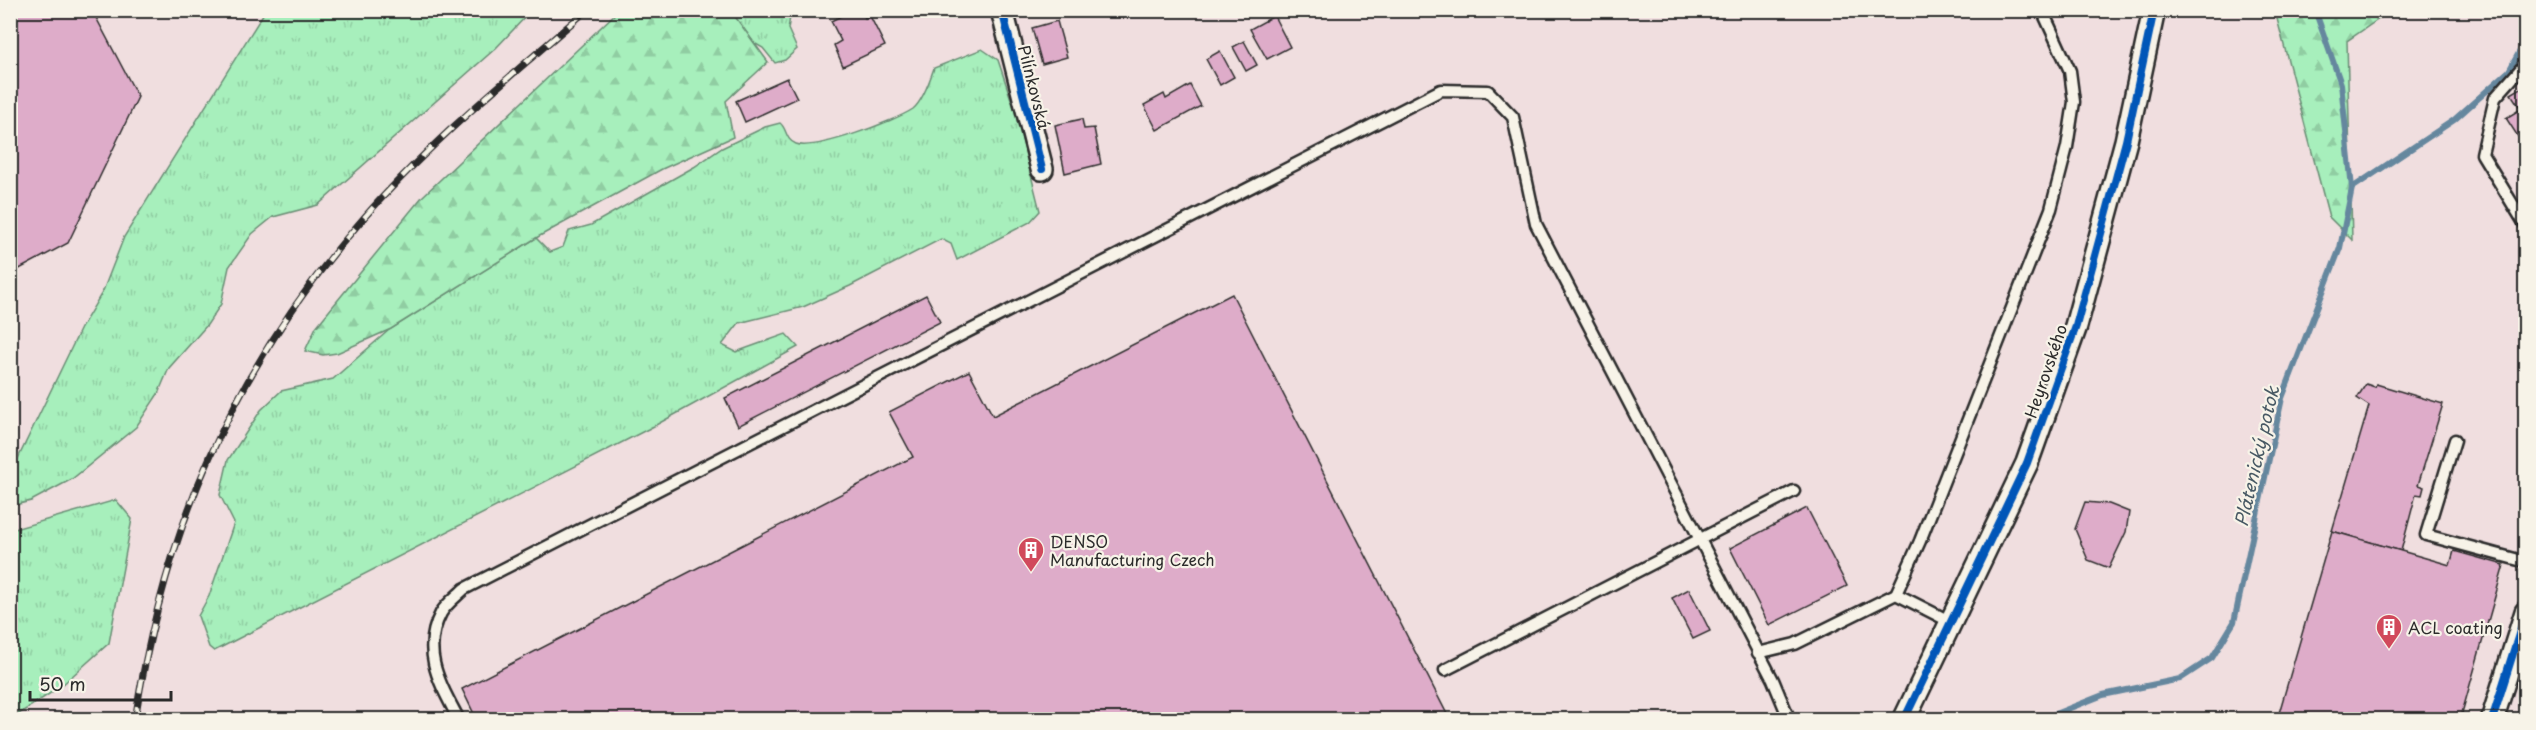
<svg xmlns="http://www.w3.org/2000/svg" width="2536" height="730" font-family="'Playpen Sans',sans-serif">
<defs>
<pattern id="grass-tufts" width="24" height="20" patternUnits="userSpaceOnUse" patternTransform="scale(1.5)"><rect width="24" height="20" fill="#a7efbc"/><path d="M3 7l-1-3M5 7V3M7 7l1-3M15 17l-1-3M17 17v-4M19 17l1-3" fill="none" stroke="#90cda2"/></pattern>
<pattern id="forest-firs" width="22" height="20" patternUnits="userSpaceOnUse" patternTransform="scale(1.5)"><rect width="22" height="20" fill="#a7efbc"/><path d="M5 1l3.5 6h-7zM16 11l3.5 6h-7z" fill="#90cda2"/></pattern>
</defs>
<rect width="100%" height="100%" fill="#f0dedf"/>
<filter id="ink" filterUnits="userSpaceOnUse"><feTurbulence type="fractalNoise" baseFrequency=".0167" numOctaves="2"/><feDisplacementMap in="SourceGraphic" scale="12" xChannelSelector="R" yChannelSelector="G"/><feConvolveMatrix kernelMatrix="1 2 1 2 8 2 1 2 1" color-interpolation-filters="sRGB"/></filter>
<g filter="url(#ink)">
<g fill="url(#grass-tufts)" stroke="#698d74" stroke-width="1.5">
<polygon points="265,11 531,11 496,48 318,205 273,217 252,234 229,267 221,304 207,325 169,368 158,394 136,427 72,479 31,501 11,506 11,473 81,328 103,291 124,237"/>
<polygon points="731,11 791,11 788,29 797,49 785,60 775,63 763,48 754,43"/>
<path d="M982,49L998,60L1015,111L1040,211L1030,222L957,260L951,244L941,239L850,286L803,307L739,323L722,345L736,352L786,334L798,347L654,426L214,651L209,647L198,616L209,596L234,523L220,495L228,460L261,410L281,391L333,379L389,330L536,238L550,252L563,247L569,231L591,225L694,167L722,148L765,127L780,123C787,128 785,140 796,144C815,151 895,121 913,109C923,101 930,80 934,68Z"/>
<polygon points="116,500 132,519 109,643 60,687 11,719 11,530"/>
</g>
<g fill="url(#forest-firs)" stroke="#698d74" stroke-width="1.5">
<polygon points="618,11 731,11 768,62 726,101 733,137 662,169 536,238 391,329 337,353 323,355 305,351 316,327 422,197"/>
<polygon points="2275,11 2383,11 2383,16 2347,41 2352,240 2329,217"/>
</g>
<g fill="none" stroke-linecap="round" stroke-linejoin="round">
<g stroke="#65879e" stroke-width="6">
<polyline points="2352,188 2454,120 2509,71 2526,40"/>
<polyline points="2040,720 2103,695 2180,679 2212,658 2234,622 2282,398 2340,248 2352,188 2341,84 2315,10"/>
</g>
</g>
<g fill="#deacc9" stroke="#2b2b2b" stroke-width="1.5">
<polygon points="10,10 92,10 138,97 68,243 10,274"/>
<polygon points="853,10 861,10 865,18 870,16 885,46 843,66 834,45 841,41 831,21"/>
<polygon points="1274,16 1290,47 1267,59 1250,29"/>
<polygon points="1057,21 1067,57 1042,64 1032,28"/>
<polygon points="1244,41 1257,65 1246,71 1233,47"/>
<polygon points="1220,51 1234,77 1220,85 1206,59"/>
<polygon points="787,78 797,98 745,122 736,101"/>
<polygon points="1190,85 1201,106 1157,130 1144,105 1164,94 1166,99"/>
<polygon points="2526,85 2526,149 2506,118 2521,109 2511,94"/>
<polygon points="1082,119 1084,129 1094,128 1101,164 1065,173 1055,125"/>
<polygon points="1232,294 1450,720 477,720 462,689 913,457 889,412 969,371 993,416"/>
<polygon points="926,295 940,322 738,426 725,398"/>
<polygon points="2366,384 2375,387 2376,384 2443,404 2418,485 2424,487 2422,495 2416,494 2401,551 2332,531 2369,406 2357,398"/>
<polygon points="2085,502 2109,504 2129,512 2126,532 2109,568 2088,560 2075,529"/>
<polygon points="1807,508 1847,586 1769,625 1730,548"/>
<polygon points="2332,531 2450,565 2454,551 2504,565 2460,720 2277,720"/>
<polygon points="1689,589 1710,631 1693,639 1672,598"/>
</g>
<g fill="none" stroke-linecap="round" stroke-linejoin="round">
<g stroke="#2b2b2b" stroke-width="15">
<g id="lane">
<polyline points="2526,63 2495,98 2482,154 2526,226"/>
<polyline points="2455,440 2426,535 2526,562"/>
<polyline points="1896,594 1920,541 2051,209 2067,147 2074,102 2070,71 2042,10"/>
<polyline points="1758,653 1795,644 1896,594 1951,622"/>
<polyline points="1445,670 1794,491"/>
<path d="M459,720C441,685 420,653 441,613C446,604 457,596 464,589L1441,90L1488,91L1513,117L1536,224L1773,680L1788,716"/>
</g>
</g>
<g stroke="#2b2b2b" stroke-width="26">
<g id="street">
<polyline points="1002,10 1042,169"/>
<polyline points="1904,720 2027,463 2076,326 2126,141 2154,10"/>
<polyline points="2492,720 2526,612"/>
</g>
</g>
<use href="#lane" stroke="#f7f3e8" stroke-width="10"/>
<use href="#street" stroke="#f7f3e8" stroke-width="21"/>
<g stroke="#2b2b2b" stroke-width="7">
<path id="rail" d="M135,720C164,531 232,372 356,227C424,147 507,79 587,10"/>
</g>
<use href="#rail" stroke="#f7f3e8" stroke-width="4.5" stroke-dasharray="14" stroke-linecap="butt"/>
<g stroke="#f7f3e8" stroke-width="11">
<g id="cycleway">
<polyline points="1002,10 1042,169"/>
<polyline points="1904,720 2027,463 2076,326 2126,141 2154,10"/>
<polyline points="2492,720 2526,612"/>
</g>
</g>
<use href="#cycleway" stroke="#0057b8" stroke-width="8"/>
</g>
</g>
<defs>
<g id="building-pin" transform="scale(1.35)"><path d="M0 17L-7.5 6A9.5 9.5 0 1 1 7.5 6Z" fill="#d1495b" stroke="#f7f3e8"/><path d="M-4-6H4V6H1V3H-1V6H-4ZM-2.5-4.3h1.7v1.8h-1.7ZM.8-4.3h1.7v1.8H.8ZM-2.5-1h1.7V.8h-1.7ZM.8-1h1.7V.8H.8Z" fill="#fff"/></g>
</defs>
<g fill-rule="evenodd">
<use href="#building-pin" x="1031" y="550"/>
<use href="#building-pin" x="2389" y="627"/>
</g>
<g text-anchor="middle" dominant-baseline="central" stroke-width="4.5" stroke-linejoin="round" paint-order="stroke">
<g font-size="16" fill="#2b2b2b" stroke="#f7f3e8">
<text transform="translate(1035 87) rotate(76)">Pilínkovská</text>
<text transform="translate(2045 371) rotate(-71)">Heyrovského</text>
</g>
<g font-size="16" fill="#2b2b2b" stroke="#f7f3e8" text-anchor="start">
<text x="1050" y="541">DENSO<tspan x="1050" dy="18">Manufacturing Czech</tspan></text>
<text x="2408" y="627">ACL coating</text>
</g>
<g font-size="18" font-style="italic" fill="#485964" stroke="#f7f3e8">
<text transform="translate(2256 456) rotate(-77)">Plátenický potok</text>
</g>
</g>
<rect width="2536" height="730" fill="none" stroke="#f7f3e8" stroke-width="36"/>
<rect x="18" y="18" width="2500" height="694" fill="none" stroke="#2b2b2b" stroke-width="2" filter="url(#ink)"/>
<path d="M30 691v9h141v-9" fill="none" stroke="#2b2b2b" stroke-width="3"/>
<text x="39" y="691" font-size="18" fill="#2b2b2b" stroke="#f7f3e8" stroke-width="4.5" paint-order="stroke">50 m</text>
</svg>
